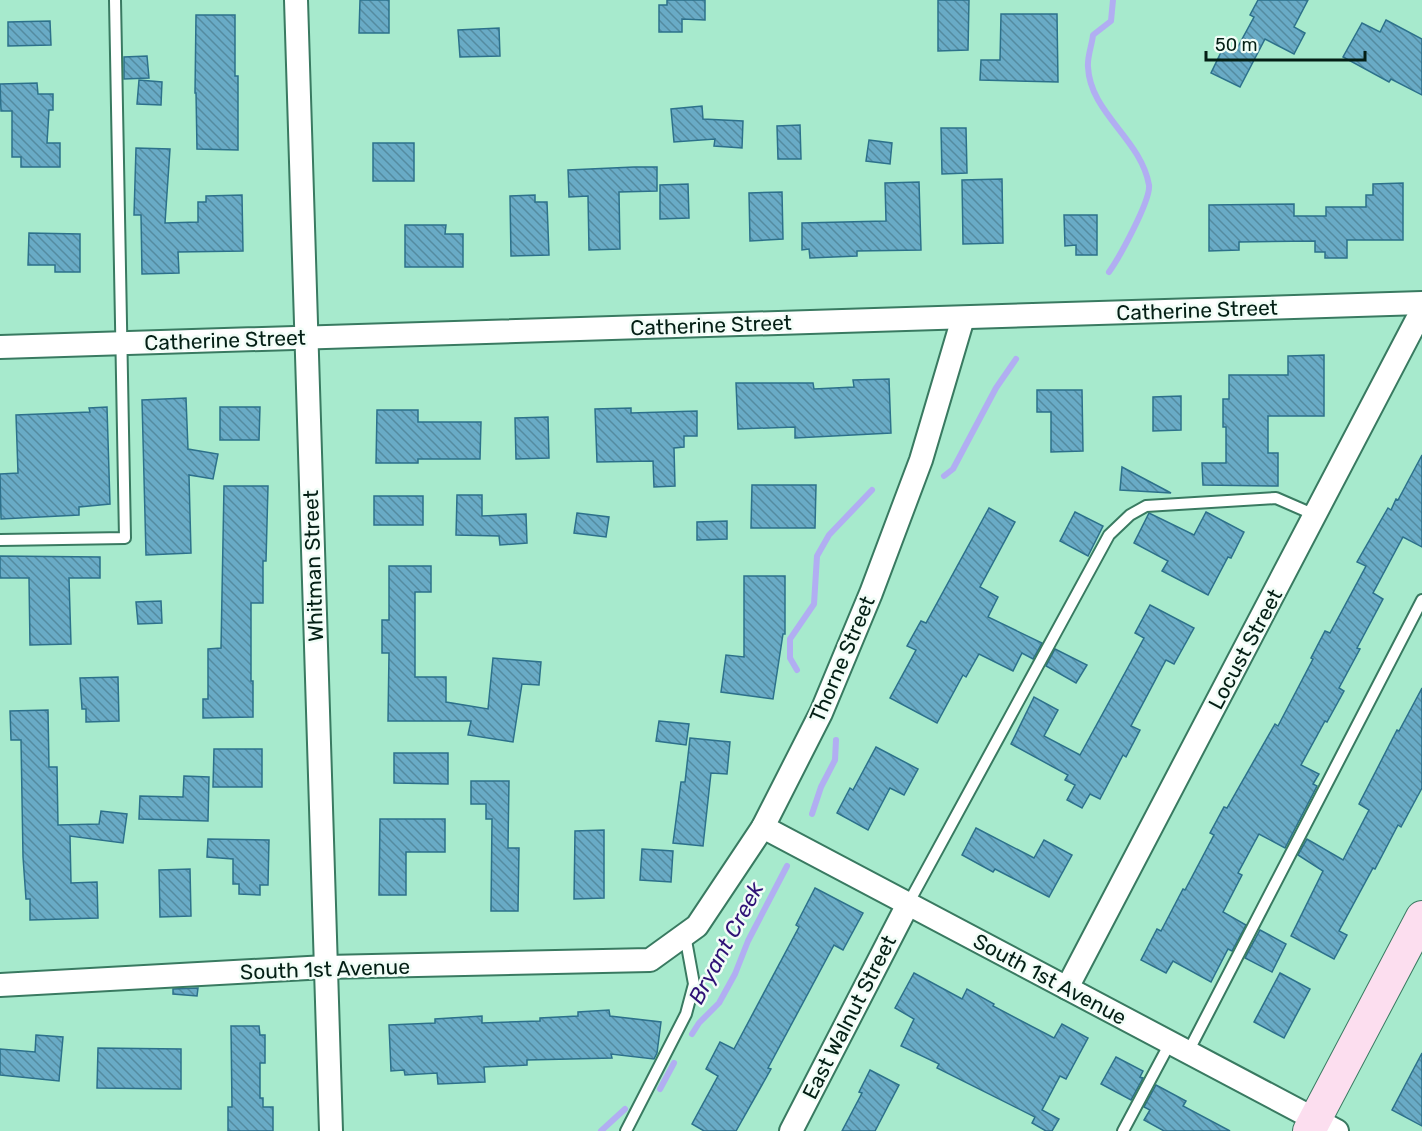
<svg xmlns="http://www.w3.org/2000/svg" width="1422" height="1131" font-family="Rubik,sans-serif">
<defs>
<pattern id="building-back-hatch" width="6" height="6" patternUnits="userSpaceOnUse" patternTransform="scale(1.5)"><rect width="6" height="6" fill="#69abc6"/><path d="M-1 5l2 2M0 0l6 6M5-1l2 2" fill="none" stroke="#548ba0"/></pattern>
</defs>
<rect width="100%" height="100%" fill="#a7eacd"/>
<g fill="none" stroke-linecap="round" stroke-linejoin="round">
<g stroke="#b1aef2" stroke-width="6">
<path d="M1109,272C1119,258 1151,200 1149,185C1141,139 1090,113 1088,67C1087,57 1092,45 1093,35L1111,21L1113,0"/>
<polyline points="944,476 953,469 996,388 1016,359"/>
<polyline points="797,670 790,658 790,639 814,604 817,556 829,535 872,490"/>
<polyline points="812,814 821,787 835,760 836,740"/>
<polyline points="692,1034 699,1023 719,1003 735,974 748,941 787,866"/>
<polyline points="660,1089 674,1063"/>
<polyline points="601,1131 625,1109"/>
</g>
</g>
<g fill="url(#building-back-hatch)" stroke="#2d718b" stroke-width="1.5">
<polygon points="360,0 389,0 389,33 359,33"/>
<polygon points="667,0 705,0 705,20 682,19 682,32 659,32 659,5 667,5"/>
<polygon points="938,0 969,0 968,50 938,51"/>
<polygon points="1258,0 1308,0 1294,27 1305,33 1294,54 1265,39 1240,87 1211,73 1224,46 1235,52 1254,17 1250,15"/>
<polygon points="1001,14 1057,14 1058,82 980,80 981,60 1000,60"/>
<polygon points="196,15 235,15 235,76 238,76 238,150 197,149 196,93 195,93"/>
<polygon points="1386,20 1422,39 1422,95 1391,79 1389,82 1343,57 1362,23 1380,32"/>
<polygon points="50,21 51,45 8,46 8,22"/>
<polygon points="499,28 500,56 460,57 458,30"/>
<polygon points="147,56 149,78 124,79 124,57"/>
<polygon points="139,80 162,82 161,105 137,104"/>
<polygon points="37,83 38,94 53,94 53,110 49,110 47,143 60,143 60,167 21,167 21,157 12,157 12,111 1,111 0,84"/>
<polygon points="702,106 703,119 743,121 742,148 714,146 715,139 674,142 671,109"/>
<polygon points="800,125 801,159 778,159 777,126"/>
<polygon points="941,128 966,128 967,173 942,174"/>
<polygon points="869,140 892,143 890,164 866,161"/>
<rect x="373" y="143" width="41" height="38"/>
<polygon points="136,148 170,149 165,223 198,222 198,202 206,202 206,196 242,195 243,251 178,252 179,273 142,274 141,215 134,215"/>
<polygon points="634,167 657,167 657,191 619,192 620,249 589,250 588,196 569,197 568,170"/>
<polygon points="1002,179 1003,243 963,244 962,180"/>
<polygon points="919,182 921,250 857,251 857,256 810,258 809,249 802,250 802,223 886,221 885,183"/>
<polygon points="1403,183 1403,240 1347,240 1347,258 1325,258 1325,252 1315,252 1315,241 1239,242 1239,250 1209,251 1209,205 1294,204 1294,216 1326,216 1326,207 1366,207 1366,195 1373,195 1373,184"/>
<polygon points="688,184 689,218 660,219 660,185"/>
<polygon points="782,192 783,239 750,241 749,193"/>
<polygon points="535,195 535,202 547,202 549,255 511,256 510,196"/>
<polygon points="1064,215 1097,215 1097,255 1076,255 1076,245 1065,246"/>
<polygon points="405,225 446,225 445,234 463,234 463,267 405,267"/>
<polygon points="29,233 80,234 80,272 55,272 55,265 28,265"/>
<polygon points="1324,355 1324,416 1268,416 1268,453 1278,453 1278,486 1203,485 1202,463 1226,463 1226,427 1223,427 1223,399 1229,399 1229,375 1288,375 1288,356"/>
<polygon points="889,379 891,433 795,438 795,427 738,429 736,383 813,383 814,389 854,387 853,380"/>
<polygon points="1037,390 1082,390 1083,451 1051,452 1051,412 1037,412"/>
<polygon points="1181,396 1181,430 1153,431 1153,397"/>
<polygon points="186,398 188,449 218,454 213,479 189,475 191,553 146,555 142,400"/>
<polygon points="107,407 110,504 79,507 79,515 1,519 0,474 18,473 16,415 90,412 89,408"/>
<polygon points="220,407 260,407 259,440 220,440"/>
<polygon points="631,408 631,413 697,411 697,436 684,436 684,447 674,448 675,486 654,487 653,461 597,462 595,409"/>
<polygon points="377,410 418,410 418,422 481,422 480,459 418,459 418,463 376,463"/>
<polygon points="548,417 549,458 516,459 515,418"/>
<polygon points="1422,455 1422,547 1403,537 1373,593 1383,599 1357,648 1360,649 1339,688 1344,691 1327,722 1325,721 1301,765 1319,774 1313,784 1317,786 1285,848 1259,834 1238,873 1242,875 1223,912 1246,925 1232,951 1228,949 1211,982 1173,961 1166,973 1141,960 1157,929 1161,931 1183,889 1185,890 1214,835 1210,833 1224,807 1227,808 1275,724 1278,726 1313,659 1311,658 1325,631 1330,633 1366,566 1357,562 1388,508 1391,510 1396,499 1398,500"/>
<polygon points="1122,467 1171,493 1120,490"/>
<polygon points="752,485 816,485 815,528 751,528"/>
<polygon points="224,486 268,486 266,561 263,561 263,603 251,603 251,681 253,681 253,717 203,718 203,699 208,699 208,649 221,648"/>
<polygon points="457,495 482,495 482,516 526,514 527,543 500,545 499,536 456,535"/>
<rect x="374" y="496" width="49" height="29"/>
<polygon points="989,508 1015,522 980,587 998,597 988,617 1042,643 1033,659 1022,653 1013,671 979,654 966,677 963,675 937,723 890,698 916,650 907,646 921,621 926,623"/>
<polygon points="1075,512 1103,526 1088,556 1060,541"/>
<polygon points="1206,512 1244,532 1231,558 1228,557 1208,595 1162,571 1168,561 1134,543 1149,513 1194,535"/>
<polygon points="577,513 609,517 606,537 574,533"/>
<polygon points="727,521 727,539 697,540 697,522"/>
<polygon points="0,556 100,557 100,578 69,578 71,644 30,645 29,578 0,578"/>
<polygon points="389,566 431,566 431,592 415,592 415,677 446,677 446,702 488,709 493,658 541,662 539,685 522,684 513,742 468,735 471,721 388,721 389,653 382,653 382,620 389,620"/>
<polygon points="744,576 785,576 785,634 783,634 773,699 721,692 726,655 744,657"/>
<polygon points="161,601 162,623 138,624 136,602"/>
<polygon points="1150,605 1194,628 1174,664 1166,660 1131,726 1140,730 1126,757 1123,755 1100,799 1090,794 1082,808 1067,800 1075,785 1065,780 1068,775 1011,744 1034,697 1058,710 1044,736 1080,755 1144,638 1135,633"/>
<polygon points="1055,649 1087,665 1076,683 1046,666"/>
<polygon points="118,677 119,721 86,722 86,709 82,709 80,678"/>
<polygon points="1422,688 1422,788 1401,827 1398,825 1375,869 1373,868 1339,931 1347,935 1334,959 1291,936 1323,871 1298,855 1307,839 1343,860 1369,810 1359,804 1397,730 1399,731"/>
<polygon points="48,710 49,767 57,767 58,825 99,824 101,811 127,814 123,843 70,836 71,883 97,882 98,918 30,920 30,899 26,899 23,857 21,740 11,740 10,711"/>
<polygon points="659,721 689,724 686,745 656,741"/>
<polygon points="690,738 730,742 727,774 711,773 703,846 673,843 681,782 685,782"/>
<polygon points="876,747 918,769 904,795 890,788 868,830 837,813 850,788 853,790"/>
<polygon points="214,749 262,749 262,787 213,787"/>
<polygon points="394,753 448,753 448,784 394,783"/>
<polygon points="184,776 209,777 208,821 139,819 140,796 183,797"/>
<polygon points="471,781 509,781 508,848 519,848 518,911 491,911 492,819 486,819 486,804 471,804"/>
<polygon points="380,819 445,819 445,852 406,852 406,895 379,895"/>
<polygon points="976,828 1034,858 1044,840 1072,855 1049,897 995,869 993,872 962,855"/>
<polygon points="604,830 604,898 574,899 575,831"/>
<polygon points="208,839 269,840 268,885 260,885 260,895 239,894 239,884 233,884 233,859 207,857"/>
<polygon points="642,849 673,851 671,882 640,880"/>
<polygon points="190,869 191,916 160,917 159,870"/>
<polygon points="815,888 863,913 843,950 834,945 768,1068 771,1069 736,1131 704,1131 692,1124 718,1076 706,1069 720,1042 734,1049 799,927 796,925"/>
<polygon points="1260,930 1286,944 1272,972 1245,958"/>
<polygon points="914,973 962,999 967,989 994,1004 993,1006 1054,1038 1062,1024 1088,1038 1066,1079 1060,1076 1042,1110 1059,1119 1052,1131 1046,1131 1032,1123 1035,1117 937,1068 939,1064 901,1046 914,1019 895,1008"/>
<polygon points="1280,973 1310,989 1284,1038 1254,1022"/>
<polygon points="198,988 197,996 173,994 173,989"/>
<polygon points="609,1010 610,1016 661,1022 657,1053 654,1059 611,1054 612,1058 527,1060 527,1065 484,1067 485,1082 438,1084 437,1073 405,1075 404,1070 391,1071 389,1025 435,1023 435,1019 482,1016 482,1023 540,1021 540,1018 578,1016 578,1012"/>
<polygon points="231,1026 259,1026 260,1035 265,1035 265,1063 260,1063 260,1098 263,1098 263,1107 273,1107 273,1131 228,1131 228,1107 232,1107"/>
<polygon points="36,1035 63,1037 59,1081 0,1075 0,1049 35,1052"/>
<polygon points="98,1048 181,1049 181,1089 97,1088"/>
<polygon points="1422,1053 1422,1126 1392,1110"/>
<polygon points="1116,1057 1143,1071 1140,1077 1143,1078 1131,1100 1101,1084"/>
<polygon points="870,1070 899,1085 875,1131 842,1131 862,1093 859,1092"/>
<polygon points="1156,1085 1186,1101 1183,1106 1230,1131 1164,1131 1144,1120 1150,1110 1144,1107"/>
</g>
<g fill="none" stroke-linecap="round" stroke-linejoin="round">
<g stroke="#397a61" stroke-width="14">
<g id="service">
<polyline points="0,540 125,538 115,0"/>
<polyline points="908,904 1109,535 1130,515 1146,506 1276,498 1315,515"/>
<polyline points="1188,1052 1422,600"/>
<polyline points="626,1131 686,1014 694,984 685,935"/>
<polyline points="1123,1131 1170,1043"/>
</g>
</g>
<g stroke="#397a61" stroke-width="26">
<g id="minor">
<polyline points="296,0 331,1131"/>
<polyline points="0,347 1422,303"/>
<polyline points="763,827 1337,1131"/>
<polyline points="0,985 326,967 650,960 697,926 763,827 821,713 871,593 921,460 963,318"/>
<polyline points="1067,988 1422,310"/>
<polyline points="791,1131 908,904"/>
</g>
</g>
<g stroke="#397a61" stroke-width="34">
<polyline id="secondary" points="1309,1131 1422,917"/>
</g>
<use href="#service" stroke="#fff" stroke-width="10"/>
<use href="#minor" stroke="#fff" stroke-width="22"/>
<use href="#secondary" stroke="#fcdeef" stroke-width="32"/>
</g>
<g text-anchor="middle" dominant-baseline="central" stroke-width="5" stroke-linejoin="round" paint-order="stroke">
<g font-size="21" fill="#041f15" stroke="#f1fdf7">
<text transform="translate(1197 310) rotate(-2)">Catherine Street</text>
<text transform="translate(711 325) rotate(-2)">Catherine Street</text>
<text transform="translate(225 340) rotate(-2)">Catherine Street</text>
<text transform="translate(313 566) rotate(-92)">Whitman Street</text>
<text transform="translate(1245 649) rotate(-62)">Locust Street</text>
<text transform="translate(842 659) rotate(-67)">Thorne Street</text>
<text transform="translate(325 969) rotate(-2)">South 1st Avenue</text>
<text transform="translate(1050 979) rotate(28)">South 1st Avenue</text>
<text transform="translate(849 1017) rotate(-63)">East Walnut Street</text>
</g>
<g font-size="22" font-style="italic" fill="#2f1276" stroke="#f1fdf7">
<text transform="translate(726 943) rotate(-62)">Bryant Creek</text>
</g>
</g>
<path d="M1206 51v9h159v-9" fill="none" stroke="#041f15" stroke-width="3"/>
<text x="1215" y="51" font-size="18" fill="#041f15" stroke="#f1fdf7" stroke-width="4.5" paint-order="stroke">50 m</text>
</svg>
